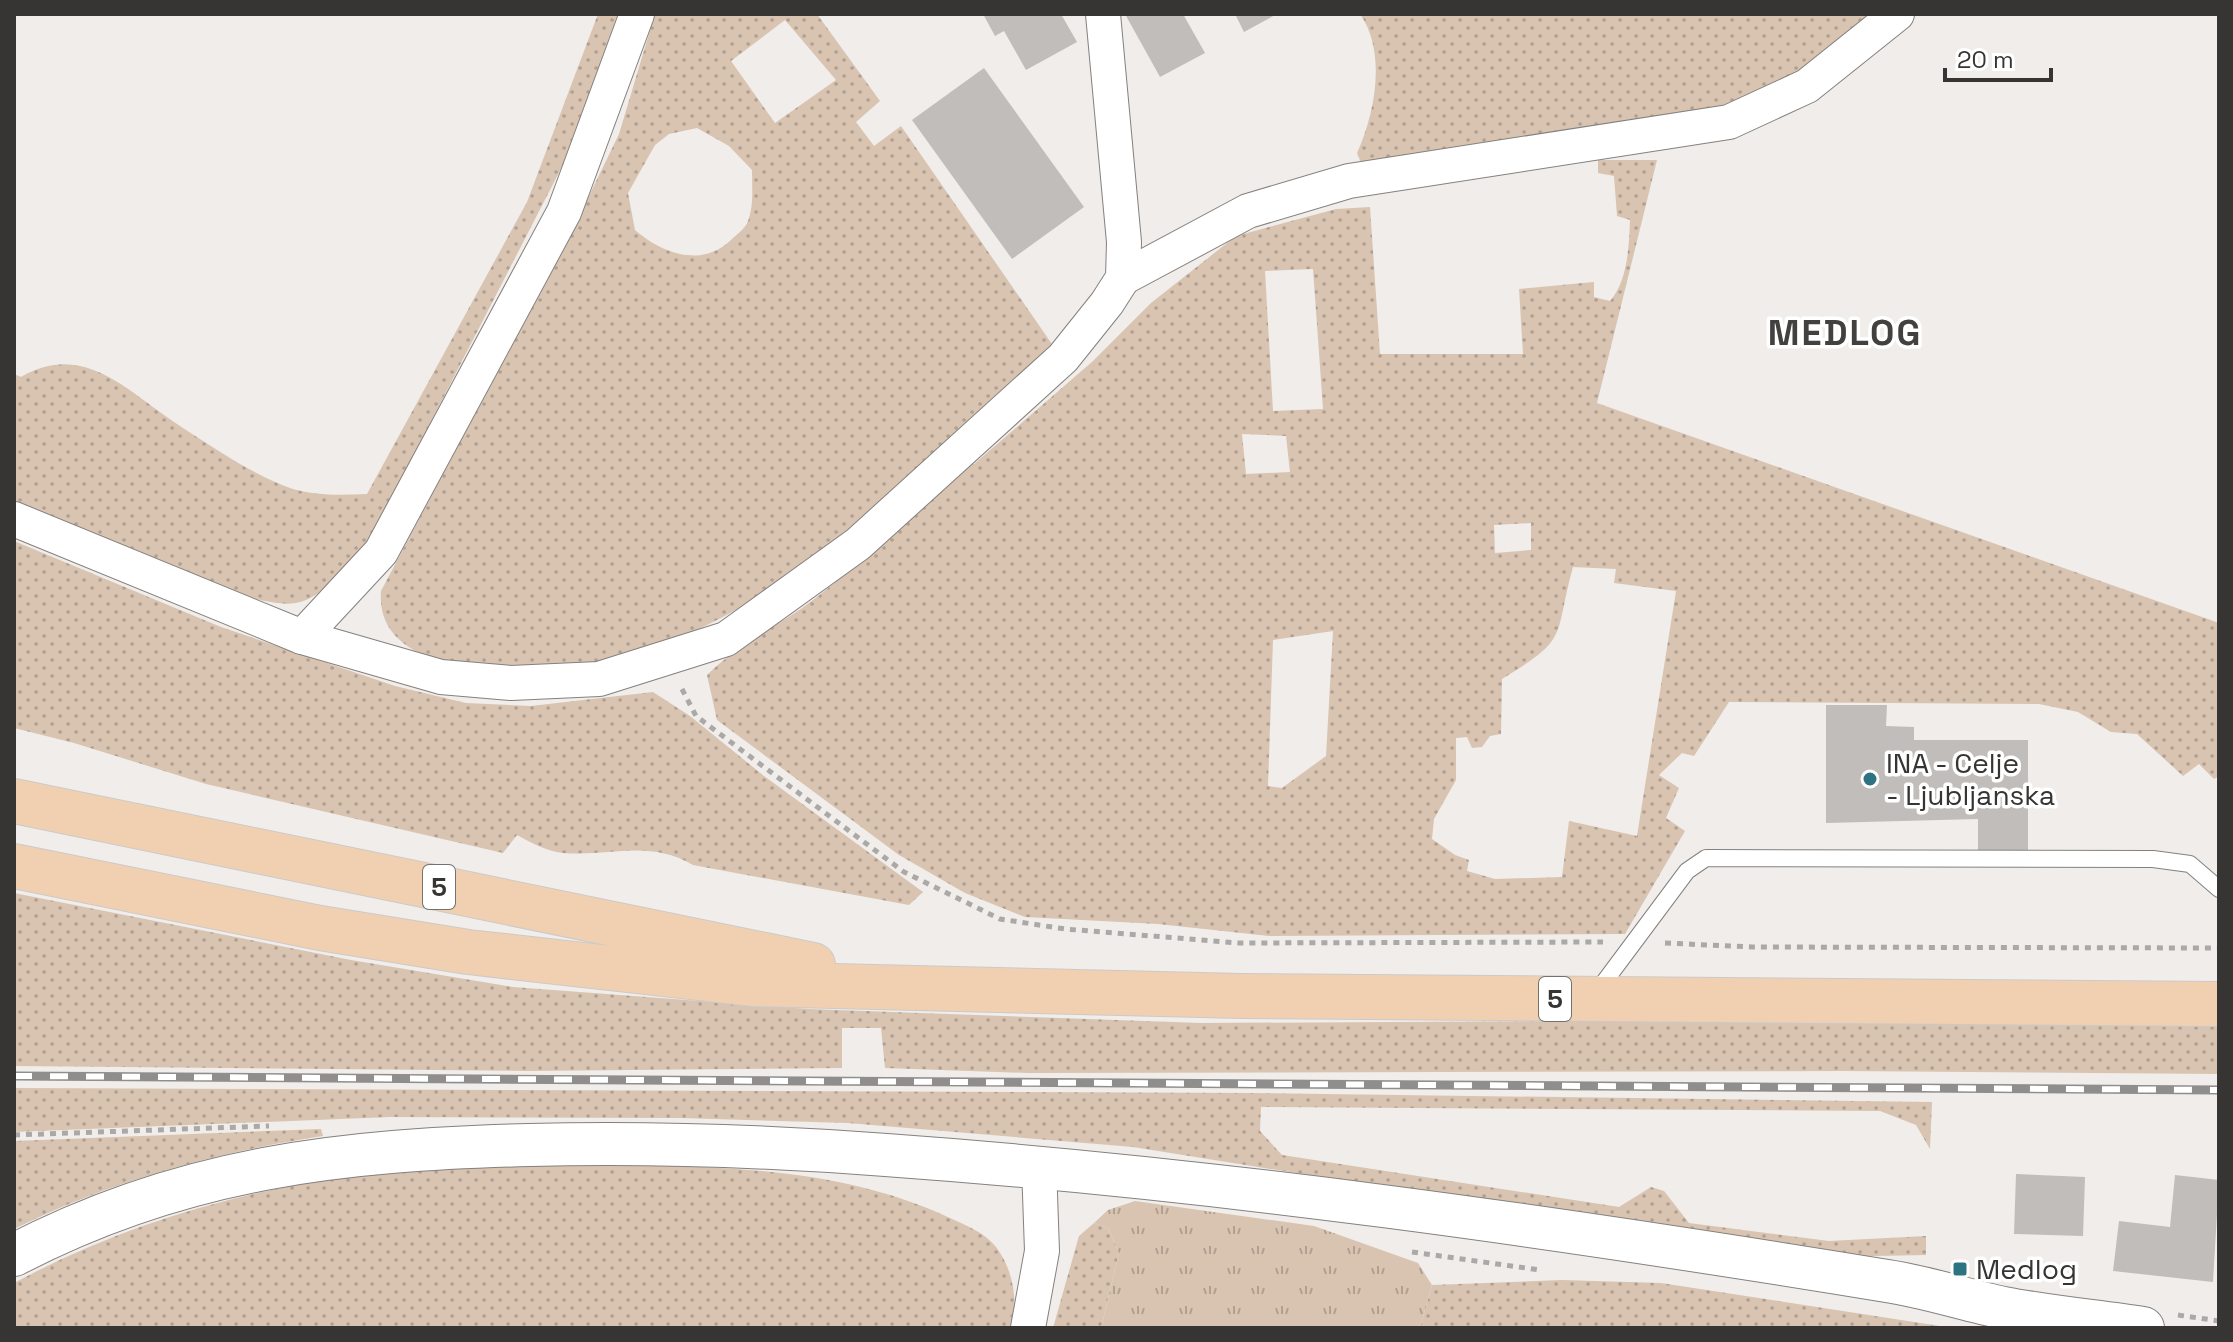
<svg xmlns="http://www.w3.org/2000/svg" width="2233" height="1342" font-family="'Space Grotesk',sans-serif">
<defs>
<pattern id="grass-dots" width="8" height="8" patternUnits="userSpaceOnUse" patternTransform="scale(2)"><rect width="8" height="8" fill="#d9c4b1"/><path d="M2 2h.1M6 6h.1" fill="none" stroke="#b1a091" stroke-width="1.8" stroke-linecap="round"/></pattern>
<pattern id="park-tufts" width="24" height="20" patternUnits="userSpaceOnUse" patternTransform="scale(2)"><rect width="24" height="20" fill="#d9c4b1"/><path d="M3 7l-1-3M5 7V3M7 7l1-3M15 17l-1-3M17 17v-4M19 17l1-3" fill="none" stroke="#b1a091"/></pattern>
</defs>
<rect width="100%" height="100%" fill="#f0edea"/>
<g fill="url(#grass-dots)" fill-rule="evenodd">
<path d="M598,14H618L569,153L367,546C349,565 323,598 296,603C246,612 69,525 14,502V374L21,377C83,341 126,390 174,422C211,446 252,475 293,489C317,496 342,495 367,494L527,202Z"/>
<path d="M655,14H817L880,101L856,122L874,146L901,126L1054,347C904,482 737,674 518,670C491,669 465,671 440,662C405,649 378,631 381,591L574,227L619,134ZM785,20L836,80L775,123L731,61ZM697,128L729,146L752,170C752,187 754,205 748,221C746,228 737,234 731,240C702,268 663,254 635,230L628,193L655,145L669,134Z"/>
<path d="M1360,14H1880L1799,78L1715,117L1363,168L1357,153C1375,114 1387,52 1360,14Z"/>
<path d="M1598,160H1657L1597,403L2219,623V776L2214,779L2199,764L2183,776L2137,734L2111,732L2078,712L2039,704L1729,702L1694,756L1682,753L1659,775L1679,788L1666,818L1685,831L1625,934L1269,936L1158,924L1025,917L965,893L899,855L717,720L707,675C737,645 779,626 813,600C867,559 915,510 965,463L974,464L1093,361L1151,303L1236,236L1336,209L1370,207L1380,354H1523L1519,289L1594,282V297L1610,301C1628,281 1629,245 1630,220L1617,216L1614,176L1598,173ZM1313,269L1323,409L1273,411L1265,271ZM1242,434L1286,436L1290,472L1246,474ZM1531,523V550L1495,553L1494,525ZM1573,567L1616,569L1614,583L1676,591L1637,836L1569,821L1562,877L1495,879L1467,871L1469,860L1455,855L1432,839L1434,819L1456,780V738L1467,737L1472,748L1482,747L1490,736L1501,734L1502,679C1571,637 1553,639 1573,567ZM1333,631L1326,756L1282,788L1268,786L1273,640Z"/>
<path d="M14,541L221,627L395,686L466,703L531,706L653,692L690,716L764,776L923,892L909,905L693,865C648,839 611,857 563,853C546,851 532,843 517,835L503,853L206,784L74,743L14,728Z"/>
<polygon points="14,893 351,960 513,987 809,1009 1201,1023 1572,1021 2219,1025 2219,1074 1842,1071 1028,1073 885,1068 881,1028 842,1028 842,1068 527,1071 14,1066"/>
<polygon points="14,1088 1251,1093 1932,1102 1930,1149 1916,1125 1880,1111 1261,1107 1260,1131 1282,1155 1619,1207 1651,1187 1664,1191 1689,1223 1829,1241 1926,1236 1926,1255 1823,1257 1133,1147 848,1123 681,1118 390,1117 14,1132"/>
<path d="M321,1129L323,1136C217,1152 110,1181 14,1229V1141Z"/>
<path d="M519,1165C661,1167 819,1156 950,1218C967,1226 984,1232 996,1247C1014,1271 1017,1299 1013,1328H14V1283C124,1224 244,1189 367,1174C417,1169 469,1168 519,1165Z"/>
<polygon points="1094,1223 1108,1228 1119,1253 1101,1328 1053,1328 1079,1236"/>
<polygon points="1562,1280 1661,1283 1953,1328 1420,1328 1432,1285"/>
</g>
<polygon fill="url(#park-tufts)" points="1135,1201 1314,1226 1418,1263 1432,1285 1420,1328 1101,1328 1119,1253 1108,1228 1094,1223 1108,1210"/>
<g fill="#c0bdbb">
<polygon points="983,14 1061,14 1077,42 1026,70 1004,31 995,36"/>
<polygon points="1125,14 1183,14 1205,53 1160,77"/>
<polygon points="1235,14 1277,14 1244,32"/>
<polygon points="984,68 1084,207 1012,259 912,120"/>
<polygon points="1826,705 1887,705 1886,726 1914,727 1914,740 2028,740 2028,853 1978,854 1978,819 1826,823"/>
<polygon points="2016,1174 2085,1177 2083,1236 2014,1234"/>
<polygon points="2175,1175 2219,1180 2213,1282 2113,1271 2119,1221 2170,1227"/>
</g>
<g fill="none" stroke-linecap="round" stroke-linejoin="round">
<g stroke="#84817e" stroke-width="18">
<polyline id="service" points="1596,993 1687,871 1706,858 2153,859 2190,864 2219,889"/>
</g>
<g stroke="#84817e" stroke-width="36">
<g id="minor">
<polyline points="1123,278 1248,211 1349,181 1729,122 1807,86 1897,14"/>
<polyline points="14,519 302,637 441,677 511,683 599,679 726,639 858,544 1063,358 1107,303 1123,278 1124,242 1103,14"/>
<polyline points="302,637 381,552 564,212 637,14"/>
<polyline points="1028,1328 1042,1251 1039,1166"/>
</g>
</g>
<g stroke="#84817e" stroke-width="44">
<path id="tertiary" d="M14,1255C183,1167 342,1150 529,1145C648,1142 767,1146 886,1155C1222,1179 1556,1227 1887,1281C1927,1287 1965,1300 2004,1308C2050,1317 2097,1321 2143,1328"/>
</g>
<g stroke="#cbcaca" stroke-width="46">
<g id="primary">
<polyline points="14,801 813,965"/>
<polyline points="14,866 320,928 468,952 752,984 1242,996 2219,1004"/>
</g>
</g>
<g stroke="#aba9a7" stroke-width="5" stroke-dasharray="6 6" stroke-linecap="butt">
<polyline points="682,689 696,716 904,872 1000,919 1065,929 1239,943 1603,942"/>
<polyline points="1665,943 1752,947 2219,948"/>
<polyline points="14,1135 269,1126"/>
<polyline points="1412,1252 1540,1270"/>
<polyline points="2178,1315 2219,1321"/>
</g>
<use href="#service" stroke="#fff" stroke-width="16"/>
<use href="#minor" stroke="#fff" stroke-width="34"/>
<use href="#tertiary" stroke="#fff" stroke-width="42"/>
<use href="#primary" stroke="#f1d0b1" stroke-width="44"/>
<g stroke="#8f8e8c" stroke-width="9">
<polyline id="rail" points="14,1076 2219,1090"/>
</g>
<use href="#rail" stroke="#fff" stroke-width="6" stroke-dasharray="18" stroke-linecap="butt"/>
</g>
<g fill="#2e7381" stroke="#fff" stroke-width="3">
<circle cx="1870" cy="779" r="8"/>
<rect x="1952" y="1261" width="16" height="16" rx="4"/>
</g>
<g text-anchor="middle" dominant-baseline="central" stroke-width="7" stroke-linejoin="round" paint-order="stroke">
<g fill="#fff" stroke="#727271" stroke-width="2">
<rect x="423" y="865" width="32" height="44" rx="6"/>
<rect x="1539" y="977" width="32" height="44" rx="6"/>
</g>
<g font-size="26" font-weight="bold" fill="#363534">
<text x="439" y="887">5</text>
<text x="1555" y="999">5</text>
</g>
<g font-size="28" fill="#363534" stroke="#fff" text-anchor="start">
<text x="1886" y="763">INA - Celje<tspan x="1886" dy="32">- Ljubljanska</tspan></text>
<text x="1976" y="1269">Medlog</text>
</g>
<g font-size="36" font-weight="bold" letter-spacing="2" fill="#43413f" stroke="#fff">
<text x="1845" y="333">MEDLOG</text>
</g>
</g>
<rect width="2233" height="1342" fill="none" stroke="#363534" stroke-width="32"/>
<path d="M1945 68v12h106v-12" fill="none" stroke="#363534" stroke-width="4"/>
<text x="1957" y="68" font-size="24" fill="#363534" stroke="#ffffff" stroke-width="6" paint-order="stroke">20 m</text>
</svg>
